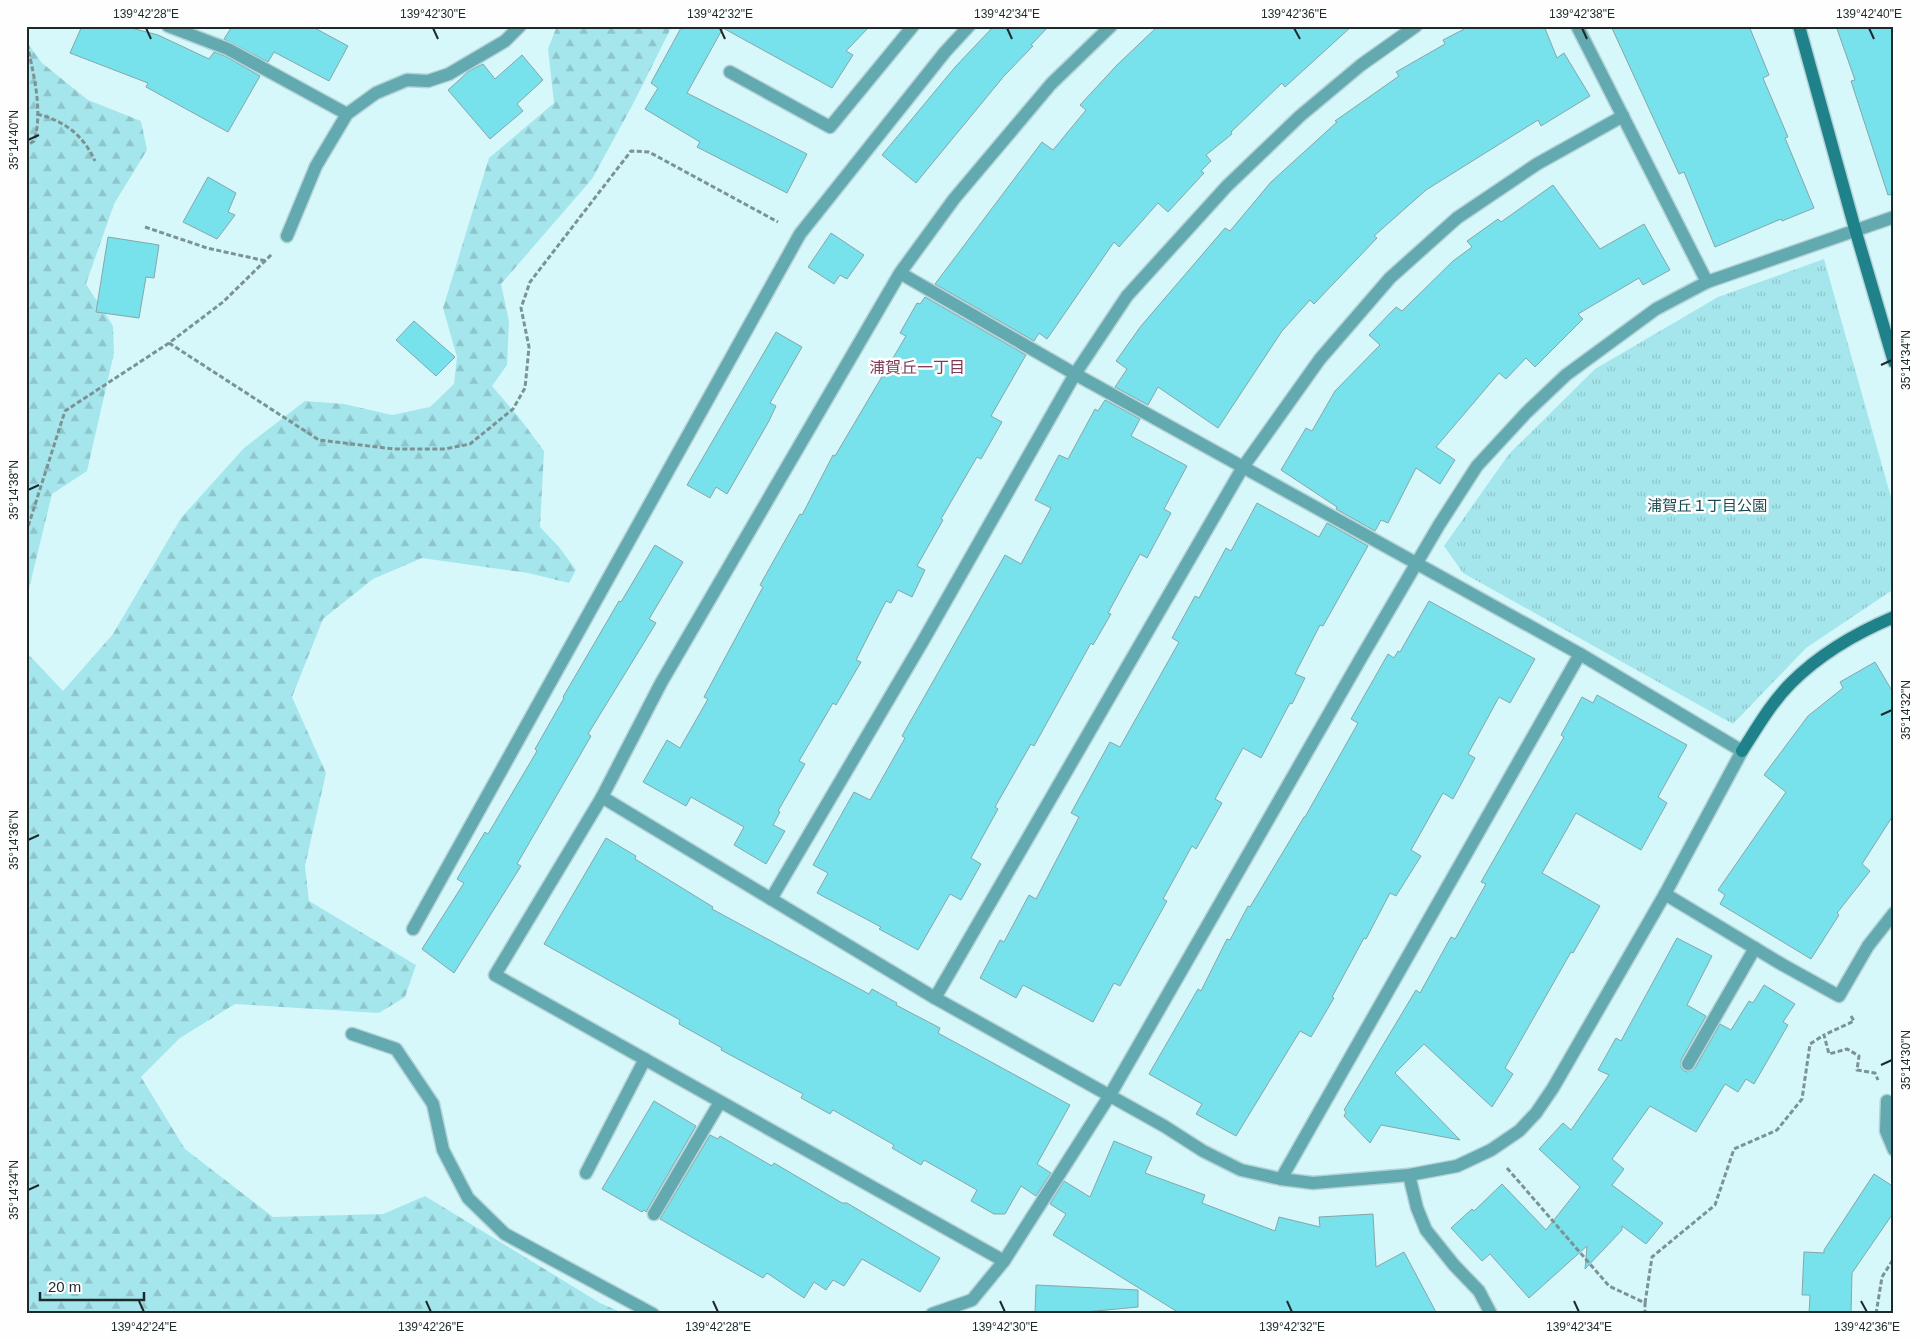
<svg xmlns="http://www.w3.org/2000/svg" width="1920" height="1340" font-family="Helvetica,'Noto Sans JP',sans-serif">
<defs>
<pattern id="forest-firs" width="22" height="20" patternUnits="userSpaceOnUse" patternTransform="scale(1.25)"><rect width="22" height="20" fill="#a5e6ec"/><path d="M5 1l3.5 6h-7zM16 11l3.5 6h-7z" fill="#8ec5cb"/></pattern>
<pattern id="park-tufts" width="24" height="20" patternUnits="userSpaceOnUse" patternTransform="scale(1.25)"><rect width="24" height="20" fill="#a5e6ec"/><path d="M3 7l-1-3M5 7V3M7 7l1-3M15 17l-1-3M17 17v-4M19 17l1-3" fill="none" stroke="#8ec5cb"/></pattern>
</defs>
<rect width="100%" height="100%" fill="#d6f8fb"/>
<g fill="url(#forest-firs)">
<polygon points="557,26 672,26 633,104 592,179 501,284 509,321 507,365 492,386 521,420 544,451 540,527 559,547 576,570 569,583 528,573 422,558 373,579 323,619 292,697 326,773 305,866 309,901 416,965 405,997 379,1013 235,1004 180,1038 141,1077 185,1149 273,1217 383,1214 425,1196 600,1303 625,1314 26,1314 26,604 29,655 63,691 113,634 181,518 244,448 305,401 344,404 392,415 430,407 454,384 457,357 443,308 489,158 554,103 548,49"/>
<polygon points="26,41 42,63 88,100 141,121 147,150 114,204 86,284 113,326 114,353 87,471 52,494 26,601"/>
</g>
<polygon fill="url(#park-tufts)" points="1824,259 1894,508 1894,589 1806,648 1733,724 1463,573 1444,546 1509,454 1595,369 1718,297"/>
<g fill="#77e1ec" stroke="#87a6aa">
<polygon points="82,26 124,26 158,35 209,59 214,52 225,56 260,76 228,132 146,87 148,83 70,53"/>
<polygon points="227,26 311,26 348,46 329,81 274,52 268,62 224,39 231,28"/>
<polygon points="682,26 870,26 846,51 853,55 832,88 723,28 687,93 807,154 787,193 697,147 700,142 645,109 658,88 651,83"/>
<polygon points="994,26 1049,26 1031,45 1033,46 1004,76 916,183 882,155 956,66"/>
<polygon points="1158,26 1352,26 1285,87 1282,83 1231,132 1232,134 1206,155 1211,161 1201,171 1204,173 1168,212 1158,203 1119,247 1114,242 1047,339 1039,333 1034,341 935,284 1042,142 1053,150 1086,110 1080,105 1117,65"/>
<polygon points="1470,26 1544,26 1557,58 1564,53 1590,96 1541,126 1538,120 1426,190 1374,236 1377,238 1314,304 1310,300 1282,331 1218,428 1158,387 1148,405 1115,387 1127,369 1116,361 1141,326 1225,228 1230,231 1271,182 1337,122 1335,121 1399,76 1396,72 1445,44 1443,40"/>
<polygon points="1611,26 1749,26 1769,75 1763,78 1788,137 1785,138 1814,208 1782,221 1781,219 1715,247 1684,172 1679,174"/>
<polygon points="1836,26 1894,26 1894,194 1888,195 1851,81 1855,80"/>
<polygon points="522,55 543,80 517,104 523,111 490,139 448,90 469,71 483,64 495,79"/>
<polygon points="208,177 236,193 228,212 235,215 217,239 183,222"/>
<polygon points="1553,185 1600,249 1644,224 1670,270 1643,285 1639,278 1578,314 1583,319 1535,367 1526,358 1506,379 1499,373 1436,447 1455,460 1440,484 1416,468 1388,523 1381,520 1375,531 1336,509 1337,507 1281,470 1306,428 1312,431 1335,391 1380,345 1369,335 1396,307 1402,311 1453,261 1472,247 1467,241 1498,219 1501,222"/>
<polygon points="831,233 864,255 847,279 840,275 834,284 808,267"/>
<polygon points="108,237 159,245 154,278 146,277 139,318 96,312"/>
<polygon points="925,297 1026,355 991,416 1002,422 981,459 977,457 941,519 943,520 917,566 925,570 912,597 898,590 891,603 886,601 856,660 861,662 836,705 833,703 799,761 805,764 778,811 780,812 773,825 785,831 766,864 734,845 744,827 691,797 686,806 643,782 667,740 680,748 708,699 704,697 763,587 760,585 800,514 802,515 833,455 835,456 906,336 900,333 917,303 920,304"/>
<polygon points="414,321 455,357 436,376 396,340"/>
<polygon points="776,332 802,347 770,403 776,406 769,421 727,494 716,487 710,498 687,485"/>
<polygon points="1105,400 1140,419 1131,436 1187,466 1164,509 1171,513 1147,558 1140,554 1108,613 1111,614 1093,645 1091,643 1034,746 1031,744 995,807 998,809 971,858 981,864 961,900 950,894 918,950 879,929 881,927 817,893 828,873 813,865 854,792 870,800 905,738 902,736 1005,555 1021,564 1051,508 1035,500 1059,455 1068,459 1095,409 1098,411"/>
<polygon points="1257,503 1319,537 1327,523 1368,546 1323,626 1320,625 1295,674 1305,678 1292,704 1290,703 1261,758 1243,748 1215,799 1222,803 1196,849 1192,846 1163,899 1167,901 1120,986 1114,983 1093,1022 1023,985 1016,998 980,978 1000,940 1004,942 1029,895 1036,899 1079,817 1071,813 1110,742 1120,747 1179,642 1172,638 1195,596 1199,598 1226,548 1231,551"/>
<polygon points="655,545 683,562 649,619 656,623 588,734 591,736 517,864 521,866 454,973 422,949 464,883 457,879 485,832 488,834 537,751 535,749 564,698 563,697 619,601 621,602"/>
<polygon points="1429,601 1535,659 1510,703 1499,697 1468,754 1475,758 1453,799 1443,793 1411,850 1421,856 1396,896 1390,893 1366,939 1364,938 1332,997 1334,998 1311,1037 1300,1031 1236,1136 1196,1114 1202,1104 1149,1074 1198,989 1201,991 1227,939 1230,940 1248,906 1250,907 1304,817 1305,817 1358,723 1351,719 1388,654 1394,658 1398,651 1400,652"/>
<polygon points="1875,662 1894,694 1894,814 1862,864 1870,871 1837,913 1839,915 1811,959 1720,904 1725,895 1718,890 1786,792 1764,775 1808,716 1843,688 1840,682"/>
<polygon points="1597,695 1687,745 1658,797 1667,803 1641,850 1576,813 1542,873 1600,906 1573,953 1571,952 1505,1068 1513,1074 1492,1107 1424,1044 1395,1073 1460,1140 1381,1125 1370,1143 1344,1116 1346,1112 1344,1110 1416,990 1420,993 1451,937 1455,939 1486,884 1481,882 1564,737 1561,735 1582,697 1593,703"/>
<polygon points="606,838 636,856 635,859 713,907 712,909 869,994 872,989 897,1003 896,1005 940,1028 938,1033 1070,1105 1037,1164 1051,1173 1036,1196 1021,1186 1005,1214 994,1214 971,1201 977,1190 924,1160 921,1165 892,1148 894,1145 833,1110 830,1114 801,1098 803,1094 721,1050 722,1048 679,1024 680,1020 544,944"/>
<polygon points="1677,938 1712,956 1687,1005 1706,1016 1681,1060 1681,1068 1684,1071 1688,1072 1695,1068 1720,1024 1731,1030 1749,1001 1753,1003 1764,985 1795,1004 1783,1022 1788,1025 1754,1084 1746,1079 1738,1092 1725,1084 1696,1132 1650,1106 1612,1159 1624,1169 1612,1185 1663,1223 1646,1244 1622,1226 1622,1230 1585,1269 1587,1246 1529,1298 1490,1254 1482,1261 1451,1228 1472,1209 1474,1211 1502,1184 1546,1230 1580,1187 1539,1149 1563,1123 1571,1130 1609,1075 1598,1070 1616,1038 1621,1041"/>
<polygon points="654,1101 696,1126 646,1212 644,1210 642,1212 602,1189"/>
<polygon points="710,1135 718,1139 720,1136 772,1166 774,1163 842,1203 847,1203 940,1258 920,1292 862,1259 844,1286 833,1280 826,1290 814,1282 804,1298 767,1273 763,1278 660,1219"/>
<polygon points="1114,1141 1152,1157 1145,1173 1205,1195 1202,1203 1275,1231 1279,1217 1320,1227 1319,1217 1373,1214 1376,1267 1404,1252 1437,1314 1181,1314 1053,1235 1066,1214 1050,1204 1064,1181 1090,1197"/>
<polygon points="1874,1174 1894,1187 1894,1212 1852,1273 1851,1314 1809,1314 1810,1295 1802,1295 1804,1252 1824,1253 1824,1250"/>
<polygon points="1036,1285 1138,1290 1138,1307 1064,1314 1035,1314"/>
</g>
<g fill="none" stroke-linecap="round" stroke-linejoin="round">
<g stroke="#b5d3d6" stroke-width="15">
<g id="lane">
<polyline points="168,26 228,49 347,114"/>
<polyline points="287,236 316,166 347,114 376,93 407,80 428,81 449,74 505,41 520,26"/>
<polyline points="413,929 800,234 945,52 969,26"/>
<polyline points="1887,1101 1886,1131 1894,1150"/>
</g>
</g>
<g stroke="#b5d3d6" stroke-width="15">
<g id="street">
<polyline points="1577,26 1707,282"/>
<polyline points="730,72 830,127 913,26"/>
<polyline points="900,273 1075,374 1580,654 1742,751 1665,894 1553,1088 1536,1113 1519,1131 1491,1150 1457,1166 1409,1175 1313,1183 1281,1179 1241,1170 1203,1151 1164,1126 935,998 602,797 661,683 900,273 954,199 1051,84 1111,26"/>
<polyline points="602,797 495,975 1004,1261 1110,1095 1361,658 1439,525 1477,466 1526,413 1566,375 1656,309 1707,282 1894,217"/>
<polyline points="1665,894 1783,965 1839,996 1868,946 1894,913"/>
<polyline points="771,899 923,641 1075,374 1127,296 1227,186 1300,116 1361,65 1416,26"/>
<polyline points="935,998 1243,467 1320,359 1390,278 1457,218 1537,164 1623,116"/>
<polyline points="352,1034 396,1049 433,1104 443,1150 468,1198 505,1234 653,1314"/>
<polyline points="1688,1064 1755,948"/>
<polyline points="586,1173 645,1059"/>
<polyline points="1409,1175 1417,1208 1426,1230 1454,1265 1479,1291 1491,1314"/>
<polyline points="1281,1179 1580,654"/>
<polyline points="654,1214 720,1102"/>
<polyline points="932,1314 972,1300 1004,1261"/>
</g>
</g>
<g stroke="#b5d3d6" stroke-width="15">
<g id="secondary">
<polyline points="1799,26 1855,229 1894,362"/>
<path d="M1742,751C1757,728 1771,703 1791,683C1820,654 1856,633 1894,617"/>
</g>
</g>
<g stroke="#7c9395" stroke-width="3" stroke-dasharray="5 2.5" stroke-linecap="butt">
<path d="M26,37C32,70 44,109 34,141L26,146"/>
<path d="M37,114C65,121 83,135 95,161"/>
<polyline points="145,227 207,248 266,261"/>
<polyline points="169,343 319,440 394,449 445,449 470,444 513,409 525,388 529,347 521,308 530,282 631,151 649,152 778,222"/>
<polyline points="26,533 65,411 169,343 223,302 272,254"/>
<polyline points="1851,1016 1854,1021 1824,1035 1829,1054 1847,1049 1859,1056 1857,1070 1875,1073 1878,1080"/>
<polyline points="1507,1168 1609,1286 1645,1303 1645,1314"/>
<polyline points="1645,1303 1652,1257 1715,1205 1734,1149 1777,1130 1802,1099 1810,1044 1824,1035"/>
<polyline points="1876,1314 1882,1277 1894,1258"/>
</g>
<use href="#lane" stroke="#62a9b0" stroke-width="12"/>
<use href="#street" stroke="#62a9b0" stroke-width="12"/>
<use href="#secondary" stroke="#1f828a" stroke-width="12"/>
</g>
<path fill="none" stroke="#1d2a2b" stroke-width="2" d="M146,28L151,39M433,28L438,39M720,28L725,39M1007,28L1012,39M1294,28L1300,39M1582,28L1587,39M1869,28L1874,39M28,140L39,135M1881,365L1892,360M28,490L39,485M1881,715L1892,710M28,840L39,835M1881,1065L1892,1060M28,1190L39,1185M139,1301L144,1312M426,1301L431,1312M713,1301L718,1312M1000,1301L1005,1312M1287,1301L1292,1312M1574,1301L1579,1312M1861,1301L1867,1312"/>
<g text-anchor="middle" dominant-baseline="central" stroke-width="5" stroke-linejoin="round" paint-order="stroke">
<g font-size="15" fill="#1a4a4f" stroke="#fefefe">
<text x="1707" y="505">浦賀丘１丁目公園</text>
</g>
<g font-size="16" fill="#7e3b59" stroke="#fefefe">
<text x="917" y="367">浦賀丘一丁目</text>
</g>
</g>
<rect width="1920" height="1340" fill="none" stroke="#fefefe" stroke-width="55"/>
<path d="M40 1292v8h104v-8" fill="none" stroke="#1d2a2b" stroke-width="2.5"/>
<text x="48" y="1292" font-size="15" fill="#1d2a2b" stroke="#fefefe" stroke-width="4" paint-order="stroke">20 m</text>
<rect x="28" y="28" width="1864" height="1284" fill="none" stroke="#1d2a2b" stroke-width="2"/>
<g font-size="12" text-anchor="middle" fill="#1d2a2b">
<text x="146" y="18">139°42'28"E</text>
<text x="433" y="18">139°42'30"E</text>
<text x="720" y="18">139°42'32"E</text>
<text x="1007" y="18">139°42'34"E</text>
<text x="1294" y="18">139°42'36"E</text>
<text x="1582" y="18">139°42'38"E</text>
<text x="1869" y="18">139°42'40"E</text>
<text transform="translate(14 140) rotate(-90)" y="4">35°14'40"N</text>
<text transform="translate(1906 360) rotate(-90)" y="4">35°14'34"N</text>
<text transform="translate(14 490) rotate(-90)" y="4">35°14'38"N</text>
<text transform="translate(1906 710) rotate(-90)" y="4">35°14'32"N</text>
<text transform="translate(14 840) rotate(-90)" y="4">35°14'36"N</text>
<text transform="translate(1906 1060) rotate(-90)" y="4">35°14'30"N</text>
<text transform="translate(14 1190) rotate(-90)" y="4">35°14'34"N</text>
<text x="144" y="1331">139°42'24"E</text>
<text x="431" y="1331">139°42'26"E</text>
<text x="718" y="1331">139°42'28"E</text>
<text x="1005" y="1331">139°42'30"E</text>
<text x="1292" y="1331">139°42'32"E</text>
<text x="1579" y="1331">139°42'34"E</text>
<text x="1867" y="1331">139°42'36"E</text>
</g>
</svg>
